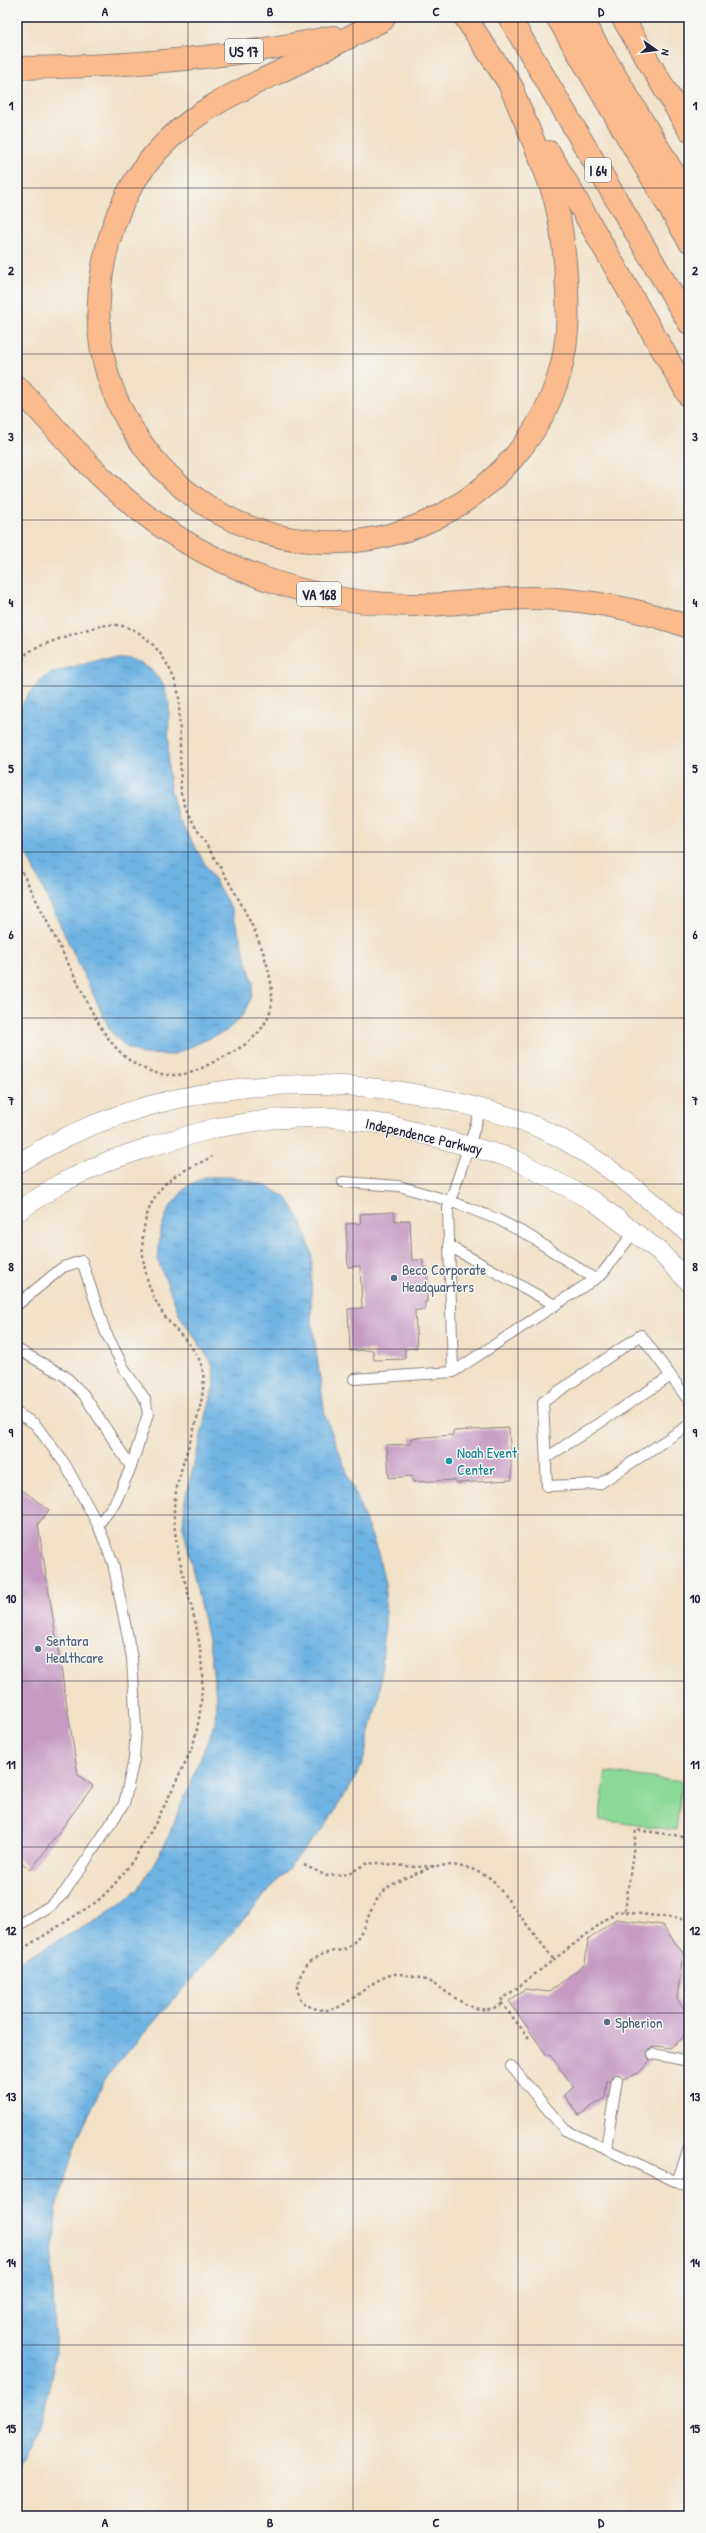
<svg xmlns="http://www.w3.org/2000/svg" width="706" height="2533" font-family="'Patrick Hand',sans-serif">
<defs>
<pattern id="water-ripples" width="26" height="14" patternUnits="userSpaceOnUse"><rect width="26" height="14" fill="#6db3e3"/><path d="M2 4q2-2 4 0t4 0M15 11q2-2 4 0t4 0" fill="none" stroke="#5991b9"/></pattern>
</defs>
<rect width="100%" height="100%" fill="#f6f6f2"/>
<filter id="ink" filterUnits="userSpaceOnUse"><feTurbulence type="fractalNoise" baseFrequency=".025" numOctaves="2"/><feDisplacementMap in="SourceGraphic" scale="8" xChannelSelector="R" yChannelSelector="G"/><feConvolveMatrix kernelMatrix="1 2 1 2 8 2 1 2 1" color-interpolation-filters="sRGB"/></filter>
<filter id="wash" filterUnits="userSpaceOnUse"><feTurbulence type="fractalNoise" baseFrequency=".012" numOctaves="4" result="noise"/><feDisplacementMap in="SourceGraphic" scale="16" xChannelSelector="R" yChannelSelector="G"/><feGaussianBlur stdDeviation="0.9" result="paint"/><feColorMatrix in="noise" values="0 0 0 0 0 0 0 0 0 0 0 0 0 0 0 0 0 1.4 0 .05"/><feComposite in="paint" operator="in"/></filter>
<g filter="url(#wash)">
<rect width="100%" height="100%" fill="#f1e1c6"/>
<polygon fill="#8bd997" stroke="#567e69" points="606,1772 682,1782 676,1830 599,1820"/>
<g fill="url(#water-ripples)" stroke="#486a8f">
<polygon points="102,658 129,658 150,669 163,684 169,705 168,765 170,788 178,818 232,910 253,983 252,996 242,1016 226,1031 172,1055 142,1054 126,1047 111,1032 17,834 17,720 23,702 38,683 51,673"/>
<polygon points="205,1177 231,1177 265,1185 287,1198 302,1223 312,1254 311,1315 325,1415 378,1553 385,1584 385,1626 380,1690 362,1766 326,1825 106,2077 75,2145 56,2211 52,2271 56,2353 41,2427 17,2474 17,1962 103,1917 138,1890 166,1842 215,1723 216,1696 210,1649 183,1526 185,1499 215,1381 212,1363 180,1316 158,1261 160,1232 169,1208 187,1186"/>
</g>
<g id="blocks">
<g fill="#c69ac2">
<polygon points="394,1212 395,1221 410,1220 412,1260 423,1260 423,1267 427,1267 427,1302 425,1302 425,1310 415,1310 417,1348 405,1349 405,1359 374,1360 373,1350 350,1351 348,1309 362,1308 360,1266 348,1267 346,1224 361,1223 360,1214"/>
<polygon points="509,1428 512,1480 457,1483 455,1480 413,1482 412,1476 389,1478 387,1445 411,1444 411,1438 453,1435 453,1431"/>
<polygon points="17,1486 49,1510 38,1524 78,1775 93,1786 31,1870 17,1859"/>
<polygon points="616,1919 662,1925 683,1953 677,1999 689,2015 689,2033 670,2048 657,2046 648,2049 647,2056 650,2060 640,2072 623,2079 618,2074 612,2076 610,2081 607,2081 605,2098 579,2115 564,2095 574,2087 550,2055 548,2056 543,2050 509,2001 525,1989 549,1992 585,1964 588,1940"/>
</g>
</g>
</g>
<g filter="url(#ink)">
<use href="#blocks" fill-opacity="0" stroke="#8a8280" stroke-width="1"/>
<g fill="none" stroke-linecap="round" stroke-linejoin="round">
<g stroke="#8a8280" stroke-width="12">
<g id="lane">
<polyline points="481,1109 448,1208 453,1372 601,1275 634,1232"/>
<polyline points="343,1182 399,1186 450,1201 497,1219 528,1235 595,1279"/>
<polyline points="449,1246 555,1305"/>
<polyline points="17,1305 63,1267 82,1261 105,1331 126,1372 145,1399 148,1414 131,1467 115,1503 98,1525"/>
<polyline points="17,1349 65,1376 84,1395 131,1467"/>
<polyline points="354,1379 453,1372"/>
<polyline points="689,1401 641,1335 543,1402 547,1486 599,1484 689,1425"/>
<polyline points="17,1413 35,1424 65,1464 98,1525 113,1563 132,1658 136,1728 134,1759 124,1804 64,1893 50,1906 17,1926"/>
<polyline points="546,1458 671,1376"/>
<polyline points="653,2054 689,2061"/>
<polyline points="511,2066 565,2130 677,2182"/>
<polyline points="606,2148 617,2080"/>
<polyline points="689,2148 677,2182 689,2188"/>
</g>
</g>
<g stroke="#8a8280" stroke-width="20">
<g id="street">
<path d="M17,1164C147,1082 313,1067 460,1103C486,1110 513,1116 537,1127C590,1149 645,1196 689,1233"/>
<polyline points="17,1212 61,1183 108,1161 152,1146 215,1128 272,1119 330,1117 390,1125 512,1158 595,1202 659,1251 689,1282"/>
</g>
</g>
<g stroke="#8a8280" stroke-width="24">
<g id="highway">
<polyline points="465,17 513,89"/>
<polyline points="509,17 689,323"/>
<polyline points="557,17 689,241"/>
<polyline points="580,17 689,199"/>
<polyline points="622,17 689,130"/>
<path d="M383,20C355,34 328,48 300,62C253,85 205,103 167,141C123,184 103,240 99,300C96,342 107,386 128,422C211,567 404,583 513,458C544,423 564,378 567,330C569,294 564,231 554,196C541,156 523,117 507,78"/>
<path d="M17,68C123,67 230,58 333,37"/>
<polyline points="549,152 689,396"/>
<path d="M17,387C54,425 87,467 127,500C208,570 320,607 426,605C462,604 498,598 534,598C585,599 641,609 689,627"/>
</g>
</g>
<g stroke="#8a8280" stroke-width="2.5" stroke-dasharray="3 3" stroke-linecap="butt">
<path d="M17,671L27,653L37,647C57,640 85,628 107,625C145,621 173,664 179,696L181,794L188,814C216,863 272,941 272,997C273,1007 267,1021 261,1029C247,1048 222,1057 202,1068C176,1082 143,1074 122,1054C99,1032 87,1001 73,973C54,936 36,899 17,862"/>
<polyline points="304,1865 327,1876 349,1874 365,1864 378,1863 415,1867 453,1865 472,1869 492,1879 554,1960"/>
<path d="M434,1866C417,1874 393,1880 381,1894C367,1911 365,1938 345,1949C340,1951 332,1951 327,1953C311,1957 299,1970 298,1987C298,1996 301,2003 309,2006C344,2023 361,1980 395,1974C401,1973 409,1976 415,1977C446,1982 470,2024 502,2004"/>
<polyline points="625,1911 636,1830 689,1837"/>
<path d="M17,1952C37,1940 56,1928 76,1915C85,1909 95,1904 103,1896C137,1863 159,1818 179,1775C184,1764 191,1753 194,1741C201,1716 204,1684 201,1658C197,1609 174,1562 174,1512C174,1468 208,1412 203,1372C200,1349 176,1333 164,1315C139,1279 132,1220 164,1185C177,1172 196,1165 212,1157"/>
<polyline points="529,2038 500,2001 617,1911 689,1920"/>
</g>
<use href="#lane" stroke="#fff" stroke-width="10"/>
<use href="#street" stroke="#fff" stroke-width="19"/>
<use href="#highway" stroke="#fbbb8d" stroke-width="22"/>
</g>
</g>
<path fill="none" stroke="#22223b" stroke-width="1" stroke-opacity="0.55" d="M188,17V2516M353,17V2516M518,17V2516M17,188H689M17,354H689M17,520H689M17,686H689M17,852H689M17,1018H689M17,1184H689M17,1349H689M17,1515H689M17,1681H689M17,1847H689M17,2013H689M17,2179H689M17,2345H689"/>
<g fill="#5c6f8a" stroke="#f6f6f2" stroke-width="1.5">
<circle cx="394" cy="1278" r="4"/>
<circle cx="38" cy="1649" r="4"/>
<circle cx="607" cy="2022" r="4"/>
</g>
<circle fill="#0f9aa8" stroke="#f6f6f2" stroke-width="1.5" cx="449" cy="1461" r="4"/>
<g text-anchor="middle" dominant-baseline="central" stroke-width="3" stroke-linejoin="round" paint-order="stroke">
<g fill="#f6f6f2" stroke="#626272" stroke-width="1">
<rect x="225" y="39" width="38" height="24" rx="3"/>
<rect x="585" y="158" width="26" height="24" rx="3"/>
<rect x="297" y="582" width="44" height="24" rx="3"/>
</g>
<g font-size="14" font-weight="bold" fill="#22223b">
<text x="244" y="51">US 17</text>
<text x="598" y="170">I 64</text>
<text x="319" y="594">VA 168</text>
</g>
<g font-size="15" fill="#22223b" stroke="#f6f6f2">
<text transform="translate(424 1136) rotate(13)">Independence Parkway</text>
</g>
<g font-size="15" fill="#4e5e75" stroke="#f6f6f2" text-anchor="start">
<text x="402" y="1269">Beco Corporate<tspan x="402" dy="17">Headquarters</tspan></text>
<text x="46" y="1640">Sentara<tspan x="46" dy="17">Healthcare</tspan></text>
<text x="615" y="2022">Spherion</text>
</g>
<g font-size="15" fill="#0d838f" stroke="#f6f6f2" text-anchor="start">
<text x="457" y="1452">Noah Event<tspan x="457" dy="17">Center</tspan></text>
</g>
</g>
<rect width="706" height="2533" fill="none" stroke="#f6f6f2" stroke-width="44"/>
<g transform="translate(656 50) rotate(104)" stroke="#f6f6f2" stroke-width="3" paint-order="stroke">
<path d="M0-3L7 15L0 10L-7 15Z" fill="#22223b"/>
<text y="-6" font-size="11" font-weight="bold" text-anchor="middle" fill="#22223b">N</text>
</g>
<rect x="22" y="22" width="662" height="2489" fill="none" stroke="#22223b" stroke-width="1.5"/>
<g font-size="13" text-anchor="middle" font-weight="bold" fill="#22223b">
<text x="105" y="16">A</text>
<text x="270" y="16">B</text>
<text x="436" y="16">C</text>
<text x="601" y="16">D</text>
<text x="11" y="110">1</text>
<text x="695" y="110">1</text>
<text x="11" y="275">2</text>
<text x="695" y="275">2</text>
<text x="11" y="441">3</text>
<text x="695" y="441">3</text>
<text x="11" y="607">4</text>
<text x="695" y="607">4</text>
<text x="11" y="773">5</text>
<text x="695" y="773">5</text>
<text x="11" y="939">6</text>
<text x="695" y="939">6</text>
<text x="11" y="1105">7</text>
<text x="695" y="1105">7</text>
<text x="11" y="1271">8</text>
<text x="695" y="1271">8</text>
<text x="11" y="1437">9</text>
<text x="695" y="1437">9</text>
<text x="11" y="1603">10</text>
<text x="695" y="1603">10</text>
<text x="11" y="1769">11</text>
<text x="695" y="1769">11</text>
<text x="11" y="1935">12</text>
<text x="695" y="1935">12</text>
<text x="11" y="2101">13</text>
<text x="695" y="2101">13</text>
<text x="11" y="2267">14</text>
<text x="695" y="2267">14</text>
<text x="11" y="2433">15</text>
<text x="695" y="2433">15</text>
<text x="105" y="2527">A</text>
<text x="270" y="2527">B</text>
<text x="436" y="2527">C</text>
<text x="601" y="2527">D</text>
</g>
</svg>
